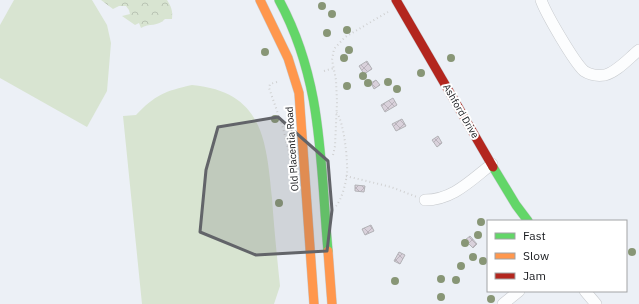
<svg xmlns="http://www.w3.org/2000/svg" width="639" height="304" font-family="'IBM Plex Sans',sans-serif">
<defs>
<pattern id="forest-crowns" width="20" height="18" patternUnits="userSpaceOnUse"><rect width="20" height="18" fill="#d8e4d1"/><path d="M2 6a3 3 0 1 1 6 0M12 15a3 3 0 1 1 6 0" fill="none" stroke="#b9c3b3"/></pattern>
<pattern id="building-cross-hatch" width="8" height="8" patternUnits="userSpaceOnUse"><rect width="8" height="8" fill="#d9d1db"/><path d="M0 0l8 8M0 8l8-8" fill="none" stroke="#bab3bc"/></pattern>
</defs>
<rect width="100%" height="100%" fill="#ecf0f6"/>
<path fill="url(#forest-crowns)" d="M101,0H167C171,6 173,11 172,19H165C158,27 149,23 141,28L139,23L135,25L122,16L130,14L129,10L126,6H119L113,9Z"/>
<g fill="#d8e4d1">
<polygon points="14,0 92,0 107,25 111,43 107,91 87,127 0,78 0,25"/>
<path d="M192,85C263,92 266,139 272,198C274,227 277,257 280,286L274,304H142L123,116L136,115C155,95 165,91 192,85Z"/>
</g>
<g fill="url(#building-cross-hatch)" stroke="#b2b2b6">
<polygon points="367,61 372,69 364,74 359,66"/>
<polygon points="376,80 380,85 374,89 371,83"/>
<polygon points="393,98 397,105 385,112 381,105"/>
<polygon points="402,119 406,126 396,131 392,124"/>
<polygon points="438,136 442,143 437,147 432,140"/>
<polygon points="355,185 365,186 364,192 355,191"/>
<polygon points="371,225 374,231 365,235 362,229"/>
<polygon points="470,236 477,244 473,248 465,240"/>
<polygon points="399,252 405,255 400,264 394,261"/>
</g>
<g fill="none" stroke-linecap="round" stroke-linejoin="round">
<g stroke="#c8cbcf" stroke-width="12">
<g id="street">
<path d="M541,0C546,14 574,62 584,71C590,75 598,76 605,75C617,72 629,58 639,50"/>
<path d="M425,200C453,200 471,180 492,164"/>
<polyline points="585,291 596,304"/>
<polyline points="503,304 519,291"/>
</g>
</g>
<g stroke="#c8cbcf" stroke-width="10">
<g id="fast">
<path d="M279,0C323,81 320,162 328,251"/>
<polyline points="493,167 516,205 528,221"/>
</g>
</g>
<g stroke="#c8cbcf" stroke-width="10">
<g id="slow">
<polyline points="260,0 288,58 299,93 314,304"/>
<polyline points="328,251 332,304"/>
</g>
</g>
<g stroke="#c8cbcf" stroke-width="10">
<polyline id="jam" points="396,0 493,167"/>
</g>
<g stroke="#d0d1d2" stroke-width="2" stroke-dasharray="1 3" stroke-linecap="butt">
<polyline points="324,71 334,68"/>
<polyline points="277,82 270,84 269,88 283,128 291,160"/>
<polyline points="333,155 335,146 337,102 336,80 332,60 334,49 345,37 388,12"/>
<polyline points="346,176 391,187 417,197"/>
<path d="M336,206C342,199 346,183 347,173C348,162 344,120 336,112"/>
</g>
<use href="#street" stroke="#fcfdfe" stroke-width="11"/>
<use href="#fast" stroke="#63d668" stroke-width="9"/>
<use href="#slow" stroke="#ff974d" stroke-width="9"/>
<use href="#jam" stroke="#b3261e" stroke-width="9"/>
</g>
<g fill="#889676">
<circle cx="322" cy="6" r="4"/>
<circle cx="332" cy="14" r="4"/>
<circle cx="347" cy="30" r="4"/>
<circle cx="327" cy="33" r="4"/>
<circle cx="349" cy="50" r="4"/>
<circle cx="265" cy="52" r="4"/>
<circle cx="344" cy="58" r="4"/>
<circle cx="451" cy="58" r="4"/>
<circle cx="421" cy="73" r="4"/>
<circle cx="363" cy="76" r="4"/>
<circle cx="388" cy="82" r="4"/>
<circle cx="368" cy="83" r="4"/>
<circle cx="347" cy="86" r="4"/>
<circle cx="397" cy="89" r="4"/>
<circle cx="275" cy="119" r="4"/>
<circle cx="279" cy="203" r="4"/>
<circle cx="481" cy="222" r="4"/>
<circle cx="478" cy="235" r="4"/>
<circle cx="465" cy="243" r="4"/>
<circle cx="632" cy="252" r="4"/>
<circle cx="473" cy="257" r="4"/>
<circle cx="483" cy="261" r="4"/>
<circle cx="461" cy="266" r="4"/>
<circle cx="441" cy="279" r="4"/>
<circle cx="456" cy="280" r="4"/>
<circle cx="395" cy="281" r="4"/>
<circle cx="441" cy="297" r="4"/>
<circle cx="491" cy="299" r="4"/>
</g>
<path fill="#626469" fill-opacity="0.2" stroke="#626469" stroke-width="3" stroke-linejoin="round" d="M278,117L328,161L332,210L327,251L256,255L200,232L206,170L218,127Z"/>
<g text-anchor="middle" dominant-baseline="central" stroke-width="4" stroke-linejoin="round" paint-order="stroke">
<g font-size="10" fill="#17191d" stroke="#fff">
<text transform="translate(461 111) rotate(60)">Ashford Drive</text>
<text transform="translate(292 149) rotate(-94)">Old Placentia Road</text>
</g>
</g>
<rect x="487" y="220" width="140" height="72" fill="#ffffff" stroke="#a2a3a5"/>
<rect x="495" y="233" width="20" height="6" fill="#63d668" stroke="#a2a3a5"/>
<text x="523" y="240" font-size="12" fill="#17191d">Fast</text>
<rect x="495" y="253" width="20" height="6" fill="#ff974d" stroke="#a2a3a5"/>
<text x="523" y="260" font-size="12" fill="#17191d">Slow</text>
<rect x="495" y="273" width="20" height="6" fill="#b3261e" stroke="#a2a3a5"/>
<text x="523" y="280" font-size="12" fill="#17191d">Jam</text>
</svg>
